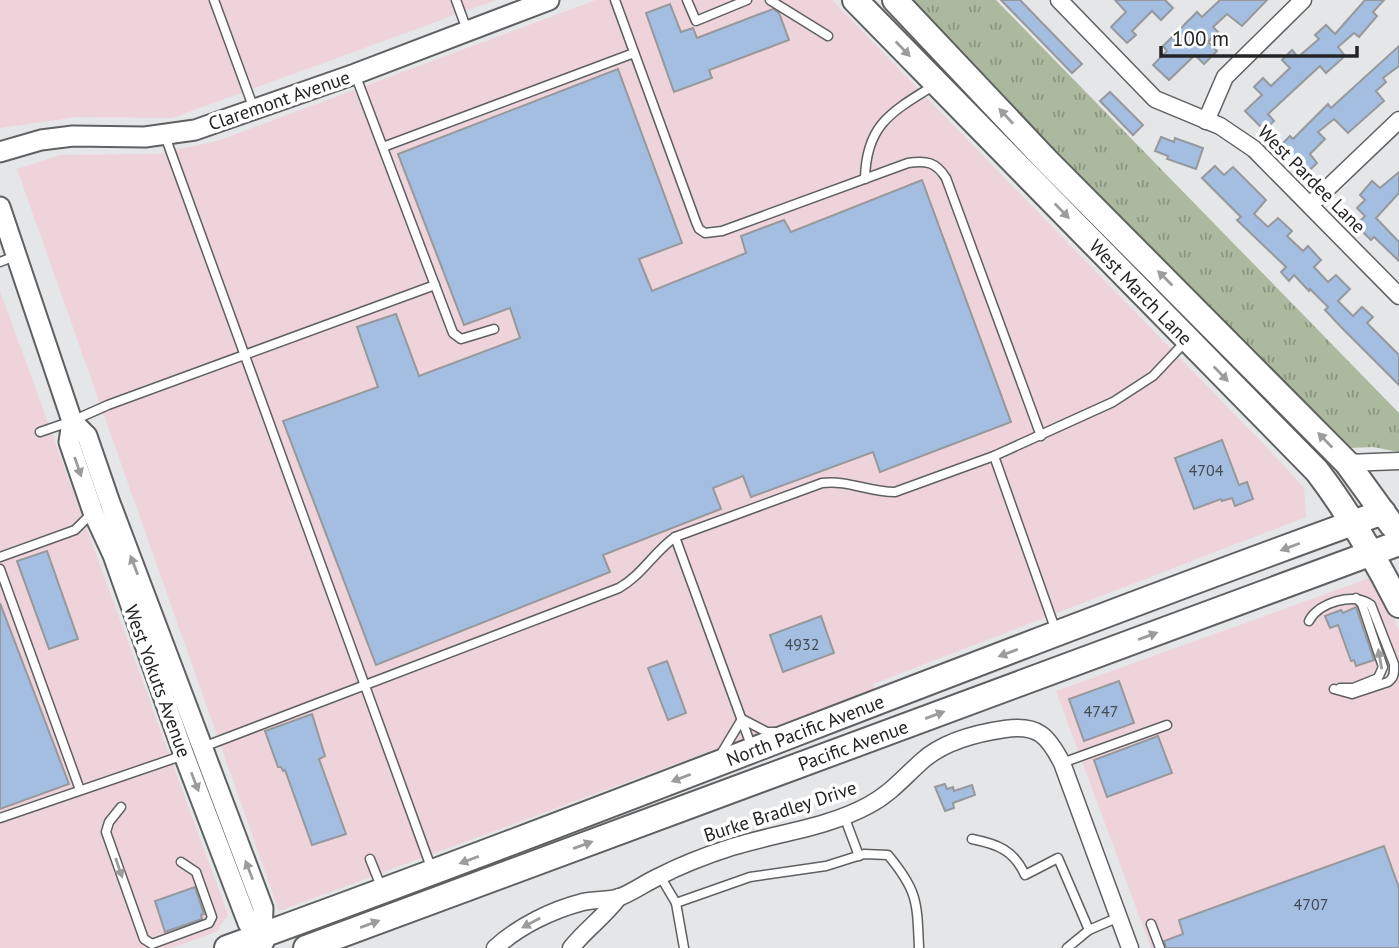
<svg xmlns="http://www.w3.org/2000/svg" width="1399" height="948" font-family="'PT Sans',sans-serif">
<defs>
<pattern id="park-tufts" width="24" height="20" patternUnits="userSpaceOnUse" patternTransform="scale(1.75)"><rect width="24" height="20" fill="#abb99e"/><path d="M3 7l-1-3M5 7V3M7 7l1-3M15 17l-1-3M17 17v-4M19 17l1-3" fill="none" stroke="#8b9681"/></pattern>
</defs>
<rect width="100%" height="100%" fill="#e4e6e8"/>
<g fill="#eed4da">
<polygon points="0,0 496,0 172,118 78,117 0,128"/>
<polygon points="596,0 832,0 1278,459 1304,488 1306,517 873,684 875,690 279,911 17,169 60,155 156,154 217,141"/>
<polygon points="0,291 228,915 216,932 172,948 0,948"/>
<polygon points="1378,575 1399,631 1399,948 1151,948 1056,691"/>
</g>
<polygon fill="url(#park-tufts)" points="907,0 996,0 1399,413 1399,452 1373,447 1349,448"/>
<g fill="#a3bee0" stroke="#97989b" stroke-width="2">
<polygon points="1001,0 1020,0 1082,64 1072,73"/>
<polygon points="1115,0 1165,0 1173,8 1161,20 1152,11 1132,31 1136,35 1127,43 1111,27 1126,12"/>
<polygon points="1220,0 1267,0 1242,26 1227,14 1213,27 1218,32 1208,42 1217,51 1204,64 1195,55 1169,80 1153,65 1167,51 1163,46 1197,12 1202,17"/>
<polygon points="1365,0 1384,0 1373,12 1377,16 1359,37 1354,33 1338,47 1345,56 1326,73 1320,66 1268,114 1274,121 1264,130 1245,111 1262,95 1254,87 1263,78 1271,86 1290,68 1282,60 1292,50 1298,57 1319,39 1315,35 1326,25 1335,34"/>
<polygon points="670,4 681,32 693,28 697,38 773,9 779,13 789,40 709,70 712,78 674,92 646,13"/>
<polygon points="1399,46 1399,66 1383,78 1386,82 1376,91 1384,101 1348,133 1334,119 1318,132 1325,139 1310,154 1317,163 1307,173 1282,144 1290,136 1293,139 1328,104 1331,108"/>
<polygon points="618,69 682,243 639,259 652,291 746,253 741,236 784,220 791,232 922,180 1011,422 880,472 873,452 751,497 743,476 713,488 721,509 603,555 610,572 376,665 283,421 378,387 357,327 396,314 419,376 520,338 510,308 464,325 398,154"/>
<polygon points="1110,92 1143,125 1133,135 1100,101"/>
<polygon points="1161,137 1174,142 1175,138 1203,148 1196,169 1167,159 1168,156 1155,151"/>
<polygon points="1215,166 1224,175 1233,167 1266,200 1254,214 1268,227 1278,218 1292,231 1287,236 1303,251 1308,246 1321,260 1314,267 1328,282 1336,275 1350,289 1338,301 1353,316 1362,307 1373,317 1367,323 1399,355 1399,385 1342,328 1325,310 1328,307 1310,289 1309,291 1294,275 1289,281 1281,272 1286,267 1237,220 1241,217 1202,178"/>
<polygon points="1399,172 1399,193 1376,218 1399,242 1399,261 1374,237 1371,240 1356,225 1365,216 1357,208 1365,200 1360,195 1372,181 1380,188"/>
<polygon points="1222,440 1239,485 1247,482 1253,499 1235,506 1232,498 1222,501 1221,499 1194,509 1175,458"/>
<polygon points="47,551 78,639 49,649 17,561"/>
<polygon points="0,603 69,784 0,809"/>
<polygon points="1356,607 1374,660 1356,666 1354,660 1351,661 1338,625 1330,628 1325,616 1341,610 1343,613"/>
<polygon points="821,616 834,653 783,672 770,635"/>
<polygon points="667,661 686,713 668,720 648,668"/>
<polygon points="1119,681 1134,723 1084,741 1069,699"/>
<polygon points="312,714 325,756 319,759 346,834 312,845 285,770 283,771 281,767 278,767 265,731"/>
<polygon points="1158,736 1172,773 1107,797 1094,760"/>
<polygon points="945,784 947,789 953,787 954,791 972,785 975,795 953,803 954,808 945,811 935,787"/>
<polygon points="1384,846 1399,888 1399,948 1166,948 1164,941 1183,934 1179,920"/>
<polygon points="195,887 204,914 201,915 202,919 165,932 155,901"/>
</g>
<g fill="none" stroke-linecap="round" stroke-linejoin="round">
<g stroke="#5e6062" stroke-width="11">
<g id="service">
<polyline points="214,0 254,109"/>
<polyline points="456,0 467,30"/>
<path d="M615,0L696,222L699,229L705,233L722,231L908,163C926,160 936,162 946,178L1041,436"/>
<polyline points="687,0 696,21 747,0"/>
<polyline points="770,0 828,36"/>
<polyline points="355,74 453,333 461,339 494,329"/>
<polyline points="165,136 432,870"/>
<polyline points="383,147 634,53"/>
<path d="M865,179C866,125 891,112 933,86"/>
<polyline points="0,262 15,256"/>
<polyline points="40,432 72,421 108,405 435,285"/>
<polyline points="994,456 1056,631"/>
<polyline points="675,537 752,748"/>
<polyline points="0,557 75,530 93,512"/>
<polyline points="0,569 80,790"/>
<path d="M1309,621C1319,602 1354,592 1371,605L1394,664C1394,672 1395,677 1388,682L1352,694L1334,689"/>
<polyline points="1340,688 1353,688 1378,678 1383,667 1362,604 1356,598"/>
<path d="M203,747L619,588C642,575 654,552 675,537L822,483C849,480 868,492 895,492L994,456L1113,402L1153,376L1186,341"/>
<polyline points="721,754 742,719 767,732 776,732"/>
<polyline points="1062,763 1167,725"/>
<polyline points="121,807 109,822 106,832 144,939 152,944 209,923 212,917 196,872 181,862"/>
<polyline points="844,816 859,856"/>
<polyline points="0,818 184,755"/>
<path d="M972,839C997,844 1014,850 1025,875L1058,858L1089,930"/>
<polyline points="370,859 382,889"/>
<polyline points="660,876 676,903 684,948"/>
<path d="M676,903L750,877L826,866L864,854L888,855C918,891 917,902 919,948"/>
<polyline points="1151,924 1160,948"/>
<polyline points="1067,948 1089,930 1119,917"/>
</g>
</g>
<g stroke="#5e6062" stroke-width="19">
<g id="minor">
<polyline points="1059,0 1155,99 1220,126 1254,149 1399,296"/>
<polyline points="1206,121 1225,77 1303,0"/>
<polyline points="1310,205 1399,120"/>
<polyline points="1347,463 1399,461"/>
<path d="M495,948C519,926 552,910 583,902C595,899 609,901 620,897C633,892 645,883 658,877C681,865 707,855 732,847C777,833 827,828 869,805C890,794 904,777 922,761C943,742 977,733 1005,729C1038,724 1048,736 1062,763L1130,948"/>
<path d="M571,948C586,929 604,917 619,897"/>
</g>
</g>
<g stroke="#5e6062" stroke-width="23">
<g id="tertiary">
<polyline points="0,152 41,140 73,136 145,137 195,130 355,74 549,0"/>
<polyline points="0,207 72,421 69,442 93,512 113,555 184,755 248,923 262,935"/>
<polyline points="72,421 87,436 109,500 263,908 262,935 264,942"/>
</g>
</g>
<g stroke="#5e6062" stroke-width="28">
<g id="primary">
<path d="M855,0L1317,471C1349,513 1375,558 1399,605"/>
<polyline points="895,0 1046,160 1347,463 1392,525"/>
<path d="M227,948C614,808 996,652 1383,512"/>
<polyline points="306,948 1399,543"/>
</g>
</g>
<use href="#service" stroke="#fff" stroke-width="8"/>
<use href="#minor" stroke="#fff" stroke-width="16"/>
<use href="#tertiary" stroke="#fff" stroke-width="19"/>
<use href="#primary" stroke="#fff" stroke-width="24"/>
</g>
<defs><path id="oneway-solid" d="M-6-.8H1V-3.2L6.5 0L1 3.2V.8H-6Z" transform="scale(1.75)"/></defs>
<g fill="#9c9c9d">
<use href="#oneway-solid" transform="translate(903 49) rotate(46)"/>
<use href="#oneway-solid" transform="translate(1006 116) rotate(-133)"/>
<use href="#oneway-solid" transform="translate(1062 211) rotate(46)"/>
<use href="#oneway-solid" transform="translate(1165 278) rotate(-135)"/>
<use href="#oneway-solid" transform="translate(1221 374) rotate(46)"/>
<use href="#oneway-solid" transform="translate(1325 440) rotate(-134)"/>
<use href="#oneway-solid" transform="translate(78 467) rotate(71)"/>
<use href="#oneway-solid" transform="translate(1290 547) rotate(159)"/>
<use href="#oneway-solid" transform="translate(134 565) rotate(-111)"/>
<use href="#oneway-solid" transform="translate(1148 636) rotate(-20)"/>
<use href="#oneway-solid" transform="translate(1008 653) rotate(159)"/>
<use href="#oneway-solid" transform="translate(1380 659) rotate(-100)"/>
<use href="#oneway-solid" transform="translate(935 715) rotate(-20)"/>
<use href="#oneway-solid" transform="translate(681 778) rotate(159)"/>
<use href="#oneway-solid" transform="translate(195 782) rotate(69)"/>
<use href="#oneway-solid" transform="translate(583 845) rotate(-20)"/>
<use href="#oneway-solid" transform="translate(469 860) rotate(159)"/>
<use href="#oneway-solid" transform="translate(119 868) rotate(71)"/>
<use href="#oneway-solid" transform="translate(249 870) rotate(-111)"/>
<use href="#oneway-solid" transform="translate(531 923) rotate(152)"/>
<use href="#oneway-solid" transform="translate(370 924) rotate(-20)"/>
</g>
<g text-anchor="middle" dominant-baseline="central" stroke-width="7" stroke-linejoin="round" paint-order="stroke">
<g font-size="16" fill="#444a54">
<text x="1206" y="470">4704</text>
<text x="802" y="644">4932</text>
<text x="1101" y="711">4747</text>
<text x="1311" y="904">4707</text>
</g>
<g font-size="19" fill="#242425" stroke="#fff">
<text transform="translate(279 100) rotate(-19)">Claremont Avenue</text>
<text transform="translate(1312 179) rotate(45)">West Pardee Lane</text>
<text transform="translate(1141 292) rotate(46)">West March Lane</text>
<text transform="translate(158 681) rotate(70)">West Yokuts Avenue</text>
<text transform="translate(805 730) rotate(-21)">North Pacific Avenue</text>
<text transform="translate(853 745) rotate(-20)">Pacific Avenue</text>
<text transform="translate(780 811) rotate(-18)">Burke Bradley Drive</text>
</g>
</g>
<path d="M1161 46v10h196v-10" fill="none" stroke="#242425" stroke-width="3.5"/>
<text x="1172" y="46" font-size="21" fill="#242425" stroke="#ffffff" stroke-width="5" paint-order="stroke">100 m</text>
</svg>
